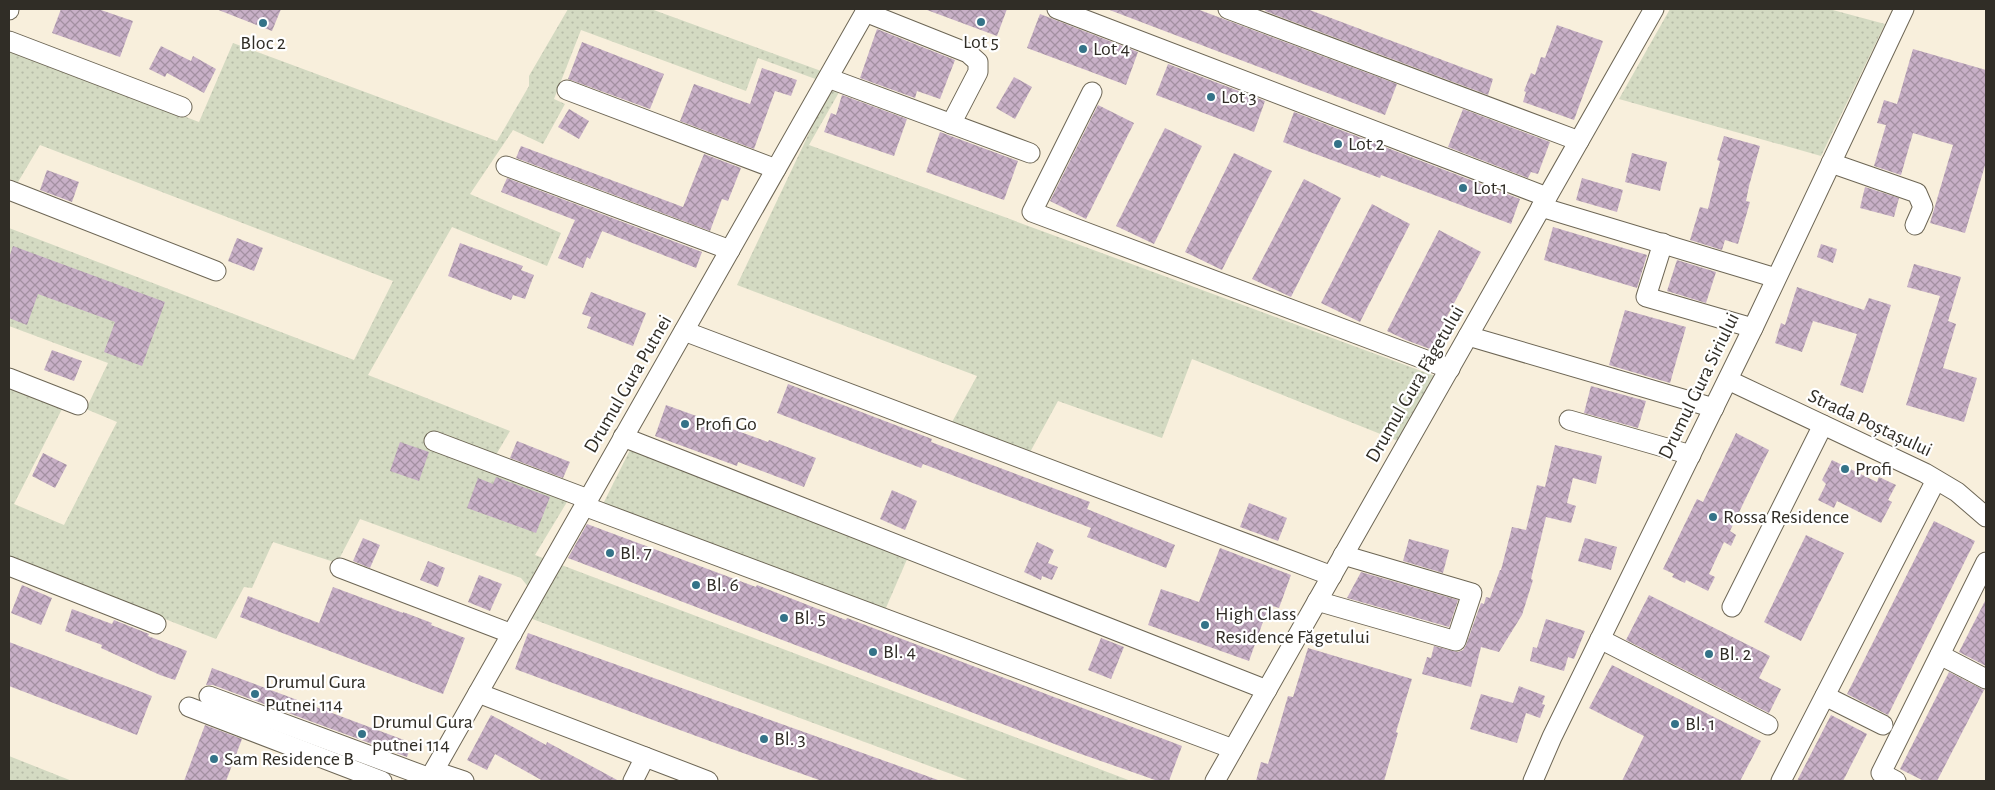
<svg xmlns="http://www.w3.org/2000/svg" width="1995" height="790" font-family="'Alegreya Sans',sans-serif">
<defs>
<pattern id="grass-dots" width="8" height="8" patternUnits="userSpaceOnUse" patternTransform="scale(1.25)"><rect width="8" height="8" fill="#d4dac2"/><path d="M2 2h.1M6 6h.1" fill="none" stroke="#b6bba7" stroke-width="1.8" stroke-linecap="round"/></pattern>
<pattern id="building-cross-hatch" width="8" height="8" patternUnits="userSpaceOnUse" patternTransform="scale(1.25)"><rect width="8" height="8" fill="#c8b0c7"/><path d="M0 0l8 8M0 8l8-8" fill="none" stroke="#a390a1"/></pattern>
</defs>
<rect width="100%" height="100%" fill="#f8efdc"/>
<g fill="url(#grass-dots)">
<polygon points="568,9 651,9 846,80 809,145 1435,376 1398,441 1192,359 1162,438 1058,401 1029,454 951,424 977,376 737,285 832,85 758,58 746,91 581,30 554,99 565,104 543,144 513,130 470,194 561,233 547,266 452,227 368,375 510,431 490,465 570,497 535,555 1131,781 970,781 527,617 539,600 521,578 360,519 337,563 273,542 252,588 244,587 216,639 9,558 9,388 62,409 14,504 64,525 117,422 86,409 108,363 9,326 9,228 354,360 393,281 40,145 18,182 9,179 9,50 199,122 233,43 497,141 529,86 529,76"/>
<polygon points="1670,9 1829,9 1885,24 1821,156 1619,99"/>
<polygon points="631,448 908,557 885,610 603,504"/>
<polygon points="9,756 72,781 9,781"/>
</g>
<g fill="url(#building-cross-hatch)">
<polygon points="61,9 98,9 133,21 120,57 52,33"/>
<polygon points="216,9 281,9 272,31"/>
<polygon points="927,9 1007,9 997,36 927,10"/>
<polygon points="1107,9 1197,9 1397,84 1385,115"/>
<polygon points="1266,9 1307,9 1493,79 1488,95 1265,11"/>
<polygon points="1040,14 1138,52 1126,85 1027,48"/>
<polygon points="1557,25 1603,41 1574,120 1523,102 1526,92 1524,91 1531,73 1535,75 1541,57 1545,58"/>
<polygon points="877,29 955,60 940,99 917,91 915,98 860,78"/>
<polygon points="582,42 664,74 650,109 568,79"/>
<polygon points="161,46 191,61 193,56 216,69 204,93 167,73 165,77 149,69"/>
<polygon points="1913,49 1986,70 1986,162 1965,233 1930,223 1953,145 1913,133 1901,175 1874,166 1886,125 1877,123 1884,100 1897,104"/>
<polygon points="1168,64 1265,101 1254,132 1156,95"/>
<polygon points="762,68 797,80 791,96 775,91 754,149 680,121 694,84 750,104"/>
<polygon points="1014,77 1032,87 1015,119 996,108"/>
<polygon points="842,95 907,119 894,156 824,132 831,113 836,115"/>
<polygon points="1098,105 1134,123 1086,219 1050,201"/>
<polygon points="569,109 589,121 579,139 558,127"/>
<polygon points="1463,109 1550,142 1538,174 1531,172 1528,178 1448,147"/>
<polygon points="1294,112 1520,199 1511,224 1381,175 1380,178 1283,142"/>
<polygon points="1165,128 1202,146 1154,244 1116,226"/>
<polygon points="940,132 1018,161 1004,200 926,172"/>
<polygon points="1724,136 1760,146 1749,186 1746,201 1750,202 1738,244 1725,240 1722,250 1690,240 1700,207 1708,209 1720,161 1717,160"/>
<polygon points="521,146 683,207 704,154 741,168 728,201 722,199 710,231 516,158"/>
<polygon points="1234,153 1272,171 1222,270 1185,252"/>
<polygon points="1632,153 1667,162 1660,191 1625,182"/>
<polygon points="47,170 79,182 72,202 40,190"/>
<polygon points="507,178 702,252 696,268 602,231 590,259 587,257 583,268 558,258 575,220 501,192"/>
<polygon points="1582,178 1623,190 1617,212 1576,200"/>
<polygon points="1304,179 1341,198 1291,297 1252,279"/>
<polygon points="1865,187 1899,198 1894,217 1860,208"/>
<polygon points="1372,204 1410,224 1360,322 1321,303"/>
<polygon points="1553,227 1647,255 1637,288 1544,260"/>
<polygon points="1439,230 1481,252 1430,349 1406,340 1387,331"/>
<polygon points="237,238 263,248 254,271 228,261"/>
<polygon points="460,243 523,266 521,270 534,275 525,299 513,295 511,300 448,276"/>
<polygon points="1821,244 1837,249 1833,263 1817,257"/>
<polygon points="13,246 165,302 142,366 104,352 115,322 38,294 27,325 9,318 9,258"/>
<polygon points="1677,260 1716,272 1706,303 1667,291"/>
<polygon points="1914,264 1961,277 1948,321 1956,324 1943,368 1977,378 1964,422 1906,405 1940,296 1907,287"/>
<polygon points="1797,287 1864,310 1869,298 1891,305 1863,393 1840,385 1857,334 1813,321 1802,352 1775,343 1781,323 1785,325"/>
<polygon points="591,292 646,313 633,346 587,328 591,317 582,314"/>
<polygon points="1625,310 1686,327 1670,383 1609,365"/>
<polygon points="52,350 82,361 74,381 44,370"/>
<polygon points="788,384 932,439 931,442 1090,502 1087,509 1175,545 1166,568 1087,537 1091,528 923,464 921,468 777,413"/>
<polygon points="1591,386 1646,401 1638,428 1584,413"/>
<polygon points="666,405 768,442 769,440 816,458 804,487 738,462 737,466 655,436"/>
<polygon points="1736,433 1769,450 1730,531 1736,535 1731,546 1724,542 1709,574 1715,577 1708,591 1686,580 1685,583 1672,577 1674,574 1663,569 1697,499 1703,502"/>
<polygon points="517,441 570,462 563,478 510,458"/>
<polygon points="400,442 429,452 419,481 390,471"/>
<polygon points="1555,445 1602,456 1596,484 1573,478 1567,503 1576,506 1571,523 1546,517 1531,579 1533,580 1522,615 1499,652 1481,647 1471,687 1422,674 1427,657 1431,658 1434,646 1458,652 1463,650 1466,645 1481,603 1484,604 1486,597 1490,598 1500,570 1501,570 1512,527 1526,530 1537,485 1545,487"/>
<polygon points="43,453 67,465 55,488 32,476"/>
<polygon points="1832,460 1877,482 1879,477 1896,485 1888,500 1892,502 1881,523 1837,501 1834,508 1818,500 1826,484 1822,480"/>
<polygon points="496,477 550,497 536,533 467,508 478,478 493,484"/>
<polygon points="892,490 917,501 905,530 880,519"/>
<polygon points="1249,503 1287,518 1278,541 1240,527"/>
<polygon points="1934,521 1975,541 1888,715 1847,694"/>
<polygon points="587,524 756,587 757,585 846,620 847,618 1182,746 1169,781 1158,781 1078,753 568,558"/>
<polygon points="1806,535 1844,553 1801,641 1764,622"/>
<polygon points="363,538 380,545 370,568 353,561"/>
<polygon points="1585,538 1617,547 1611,570 1578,561"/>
<polygon points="1409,539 1449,550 1443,573 1403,561"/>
<polygon points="1037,542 1054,550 1048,563 1058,567 1052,580 1042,576 1041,580 1024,572"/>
<polygon points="1220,548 1291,575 1279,608 1269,605 1249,661 1148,625 1161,589 1199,602"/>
<polygon points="428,561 445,568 438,587 420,580"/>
<polygon points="1361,572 1458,600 1449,627 1347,598"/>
<polygon points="479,575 502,584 490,611 468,602"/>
<polygon points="22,585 52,598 41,625 11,613"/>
<polygon points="333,587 403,613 403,612 432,623 431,625 465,638 443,694 240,617 248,596 319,623"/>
<polygon points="1649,595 1770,656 1759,678 1781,689 1769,713 1626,640"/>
<polygon points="1986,599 1986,666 1959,652"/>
<polygon points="72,609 112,624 114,620 149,634 148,636 187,651 175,680 160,675 101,648 102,645 65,631"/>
<polygon points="1546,619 1585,631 1574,659 1568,657 1564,671 1530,661 1533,647 1537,648"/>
<polygon points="528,633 938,780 938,781 822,781 715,743 515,669"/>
<polygon points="1101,638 1124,647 1111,679 1088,670"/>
<polygon points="9,642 152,696 137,735 9,686"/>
<polygon points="1308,648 1412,679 1396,732 1398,733 1384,781 1256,781 1261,762 1268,764 1288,696 1293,697"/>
<polygon points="1612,665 1761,741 1740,781 1622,781 1644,736 1589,708"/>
<polygon points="212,668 412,743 407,757 213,685 206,685"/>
<polygon points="1949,672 1984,690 1937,781 1924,781 1900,769"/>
<polygon points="1519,686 1545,696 1542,704 1545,705 1540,718 1526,713 1517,743 1470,729 1481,694 1513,703"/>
<polygon points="491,715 546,745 547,742 619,781 543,781 495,754 487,770 467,760"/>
<polygon points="1831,715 1867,734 1843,781 1797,781"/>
<polygon points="205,725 242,739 226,781 184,781"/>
</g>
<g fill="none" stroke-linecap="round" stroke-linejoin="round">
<g stroke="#6d6655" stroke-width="21">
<g id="minor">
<polyline points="1057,9 1547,197"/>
<polyline points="1228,9 1579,141"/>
<polyline points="9,10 9,9"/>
<polyline points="865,12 968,53 978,62 978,72 951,124"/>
<polyline points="9,41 182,107"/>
<polyline points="828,78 1030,153"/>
<polyline points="567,90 776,169"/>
<polyline points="1092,92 1032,212 1450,369"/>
<polyline points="1831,163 1917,193 1923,207 1915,225"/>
<polyline points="506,166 730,250"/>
<polyline points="9,190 216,271"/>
<polyline points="1541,207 1776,278"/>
<polyline points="1663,243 1646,297 1753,328"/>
<polyline points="684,331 1332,576"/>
<polyline points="1468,336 1714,408"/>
<polyline points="9,378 78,405"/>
<polyline points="1728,380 1925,473 1957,492 1986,517"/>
<polyline points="1569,420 1691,455"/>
<polyline points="623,437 1267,690"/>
<polyline points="434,441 588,499"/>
<polyline points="584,506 1233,749"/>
<polyline points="9,566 156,624"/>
<polyline points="340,568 512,634"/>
<polyline points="1317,601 1456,641 1472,593 1343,555"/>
<polyline points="1732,607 1823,425"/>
<polyline points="1600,639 1768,725"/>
<polyline points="1940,655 1986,679"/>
<polyline points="478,693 708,781"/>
<polyline points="209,696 430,778"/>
<polyline points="1825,696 1883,725"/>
<polyline points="189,707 382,781"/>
<polyline points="434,771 464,781"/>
<polyline points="428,781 867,9"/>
<polyline points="633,781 645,757"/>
<polyline points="1215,781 1654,9"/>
<polyline points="1533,781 1552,737 1753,328 1904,9"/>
<polyline points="1781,781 1936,480"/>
<polyline points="1896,781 1881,773 1986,562"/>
</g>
</g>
<use href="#minor" stroke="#fff" stroke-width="19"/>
</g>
<g fill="#347388" stroke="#fff" stroke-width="2">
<circle cx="981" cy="22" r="5"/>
<circle cx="263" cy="23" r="5"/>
<circle cx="1083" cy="49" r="5"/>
<circle cx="1211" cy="97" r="5"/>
<circle cx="1338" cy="144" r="5"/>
<circle cx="1463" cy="188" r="5"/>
<circle cx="685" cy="424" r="5"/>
<circle cx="1845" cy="469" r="5"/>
<circle cx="1713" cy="517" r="5"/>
<circle cx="610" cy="553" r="5"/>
<circle cx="696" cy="585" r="5"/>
<circle cx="784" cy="618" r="5"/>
<circle cx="1205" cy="625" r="5"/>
<circle cx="873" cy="652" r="5"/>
<circle cx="1709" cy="654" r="5"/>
<circle cx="255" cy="694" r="5"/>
<circle cx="1675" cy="724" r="5"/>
<circle cx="362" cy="734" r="5"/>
<circle cx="764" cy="739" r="5"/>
<circle cx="214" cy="759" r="5"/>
</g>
<g text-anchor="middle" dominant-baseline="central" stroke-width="4.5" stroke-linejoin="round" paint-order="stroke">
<g font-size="20" fill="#302d26" stroke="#fff" text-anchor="start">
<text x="981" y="42" text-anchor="middle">Lot 5</text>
<text x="263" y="43" text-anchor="middle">Bloc 2</text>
<text x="1093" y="49">Lot 4</text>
<text x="1221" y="97">Lot 3</text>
<text x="1348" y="144">Lot 2</text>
<text x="1473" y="188">Lot 1</text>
<text x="695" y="424">Profi Go</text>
<text x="1855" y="469">Profi</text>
<text x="1723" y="517">Rossa Residence</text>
<text x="620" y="553">Bl. 7</text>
<text x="706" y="585">Bl. 6</text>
<text x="1215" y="614">High Class<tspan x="1215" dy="23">Residence Făgetului</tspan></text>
<text x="794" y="618">Bl. 5</text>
<text x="883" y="652">Bl. 4</text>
<text x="1719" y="654">Bl. 2</text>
<text x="265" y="682">Drumul Gura<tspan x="265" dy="23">Putnei 114</tspan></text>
<text x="372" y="722">Drumul Gura<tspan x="372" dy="23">putnei 114</tspan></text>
<text x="1685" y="724">Bl. 1</text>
<text x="774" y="739">Bl. 3</text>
<text x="224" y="759">Sam Residence B</text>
</g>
<g font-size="20" fill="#302d26" stroke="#fff">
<text transform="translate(628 384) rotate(-60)">Drumul Gura Putnei</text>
<text transform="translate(1415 384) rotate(-60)">Drumul Gura Făgetului</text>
<text transform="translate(1699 386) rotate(-64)">Drumul Gura Siriului</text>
<text transform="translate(1870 423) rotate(25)">Strada Poștașului</text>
</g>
</g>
<rect width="1995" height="790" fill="none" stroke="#302d26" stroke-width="20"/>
</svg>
